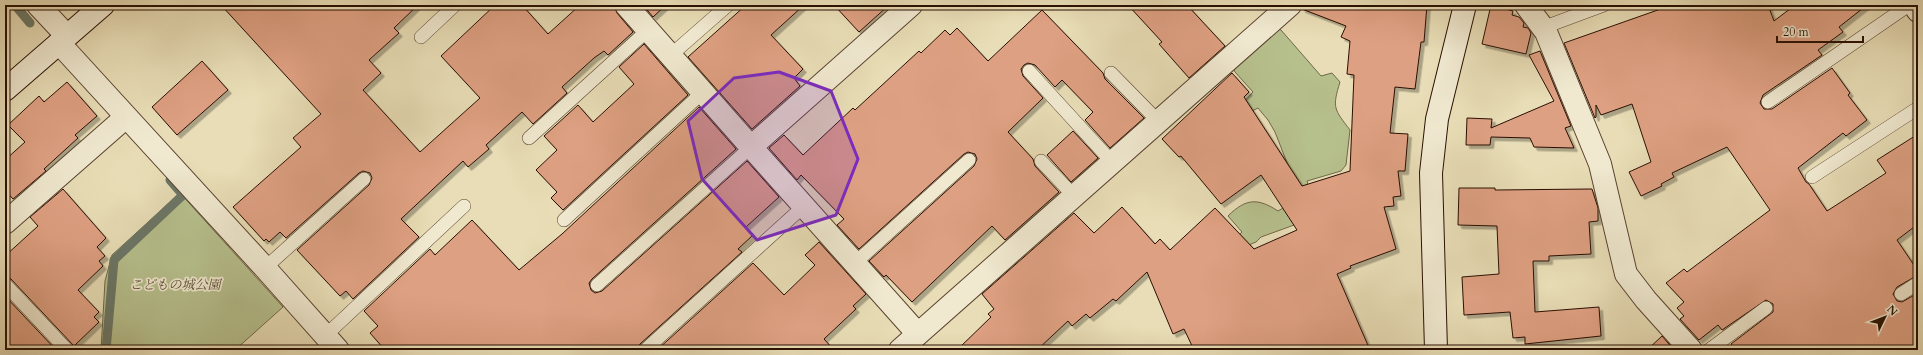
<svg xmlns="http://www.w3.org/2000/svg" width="1923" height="355" font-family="Cardo,'Noto Serif JP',serif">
<defs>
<filter id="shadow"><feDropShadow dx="3.5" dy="3.5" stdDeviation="0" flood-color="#0004"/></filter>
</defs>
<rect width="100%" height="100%" fill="#e8ddb6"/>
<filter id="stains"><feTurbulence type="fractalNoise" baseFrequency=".005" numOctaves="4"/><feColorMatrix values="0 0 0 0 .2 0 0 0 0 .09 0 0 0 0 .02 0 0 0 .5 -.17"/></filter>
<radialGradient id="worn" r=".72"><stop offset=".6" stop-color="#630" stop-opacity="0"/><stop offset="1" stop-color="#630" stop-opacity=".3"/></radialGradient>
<g fill="#b6c08d" stroke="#706848">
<path d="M1271,24L1281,30L1321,76L1332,73L1340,82C1332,108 1334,109 1350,130L1346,165L1341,171L1307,181L1312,199L1319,216L1261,237L1256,242L1220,257L1226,248L1242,232L1228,216C1246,198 1258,198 1278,211L1290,204L1295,183L1275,132L1268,120L1258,108L1250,112L1240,106L1253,92L1235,72L1231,64Z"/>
<polygon points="180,193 283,307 235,350 101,350 105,281 112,255"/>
</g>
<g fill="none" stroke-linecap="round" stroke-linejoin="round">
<g stroke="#6b7767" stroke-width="9">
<polyline points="15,5 30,23"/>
<polyline points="106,350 114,260 183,195 170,180"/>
</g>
</g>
<g fill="#dea082" stroke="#290f02" filter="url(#shadow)">
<polygon points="221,5 418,5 394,28 399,33 369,60 381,73 363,90 420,152 480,98 441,56 495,5 522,5 548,34 580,5 614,5 617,13 633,32 608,55 604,51 594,58 562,87 567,93 533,124 522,112 486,145 489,149 468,167 463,161 401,219 419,237 353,299 346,291 340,296 297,250 369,185 372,178 370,173 363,171 359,173 286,238 280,232 269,242 266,239 264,241 233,207 301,147 293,138 321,114"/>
<polygon points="643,5 666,5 653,17"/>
<polygon points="746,5 804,5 771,35 803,69 794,78 800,86 752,129 688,57"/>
<polygon points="834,5 889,5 859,32"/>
<polygon points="1128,5 1187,5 1225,46 1189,78 1159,44 1162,42"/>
<polygon points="1302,5 1427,5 1424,42 1421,42 1415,89 1395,87 1390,133 1408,134 1405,171 1398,171 1401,196 1393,197 1394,206 1384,207 1396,249 1350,266 1351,268 1337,274 1370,350 1194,350 1184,329 1173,334 1147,272 1116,301 1113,299 1090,318 1086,314 1072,326 1068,321 1037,350 957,350 991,317 988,314 994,309 982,294 1074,213 1094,233 1122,207 1155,244 1160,239 1170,250 1215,208 1254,249 1297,230 1261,175 1221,204 1181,156 1179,157 1162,139 1232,73 1249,92 1244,97 1302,186 1350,171 1354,75 1347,74 1350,41 1341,37 1346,26 1302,9"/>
<polygon points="1491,5 1513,11 1512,15 1519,17 1524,23 1523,27 1528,28 1531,33 1526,54 1482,44"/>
<polygon points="1672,5 1768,5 1774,21 1795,5 1867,5 1839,27 1843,32 1818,50 1822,55 1763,95 1760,103 1764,109 1772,109 1832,68 1850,93 1848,95 1867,120 1846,136 1843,133 1798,168 1806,182 1809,184 1827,211 1886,173 1877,160 1918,134 1918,224 1897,240 1918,271 1918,275 1897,287 1893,294 1897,301 1902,302 1918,293 1918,350 1736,350 1731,344 1773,312 1773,304 1766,300 1722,330 1718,325 1699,340 1680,319 1684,316 1677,308 1684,302 1666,283 1684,269 1687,272 1770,210 1727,147 1672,173 1674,177 1661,184 1662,186 1641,196 1629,172 1651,162 1632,104 1601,115 1596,105 1596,117 1595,118 1564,43"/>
<polygon points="1042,10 1103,73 1105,79 1144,118 1110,148 1085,120 1093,112 1062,80 1055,87 1035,65 1028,63 1024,65 1021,69 1023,76 1043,98 1008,132 1033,159 1035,166 1059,192 1005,240 992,226 912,302 886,275 884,277 869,261 974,166 977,159 975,154 968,152 964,154 859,249 837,225 844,219 801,175 797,180 769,148 784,135 803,155 853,108 855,110 919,51 921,53 945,30 950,35 957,28 988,61"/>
<polygon points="644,44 688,95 563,210 551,198 557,192 536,170 557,150 544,136 578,105 593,122 634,84 619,67"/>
<polygon points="1540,51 1571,126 1565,128 1574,148 1534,147 1530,138 1491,137 1490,145 1466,145 1467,118 1492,119 1491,128 1554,101 1529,55"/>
<polygon points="202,61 228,90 177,135 152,107"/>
<polygon points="67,82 97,116 75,135 78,138 44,169 46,171 13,199 5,190 5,160 25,142 8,125 39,96 44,102"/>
<polygon points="699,107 736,149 592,279 589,283 591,290 595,293 602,291 747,161 779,197 746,227 753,235 738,249 742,252 640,344 637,350 385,350 370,333 378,326 364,311 430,249 435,255 472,220 519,270 562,234"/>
<polygon points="1073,131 1098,158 1071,182 1047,155"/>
<polygon points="1459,188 1495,188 1495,190 1592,189 1598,208 1598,221 1589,222 1591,254 1549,256 1549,261 1533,261 1535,312 1599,307 1601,336 1525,344 1525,337 1513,338 1510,312 1464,315 1462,277 1499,274 1497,226 1458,225"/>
<polygon points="63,189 106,238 97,247 105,256 99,261 103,266 78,290 99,312 94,317 99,322 74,346 11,279 5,276 5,256 38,226 30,217"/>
<polygon points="819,242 866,294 853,306 856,309 824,339 834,350 657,350 753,263 784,295 815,265 805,255"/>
<polygon points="5,296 56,350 5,350"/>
<polygon points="1662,336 1674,350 1647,350"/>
</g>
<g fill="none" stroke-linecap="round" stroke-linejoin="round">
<g stroke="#59422f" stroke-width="14">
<g id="lane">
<polyline points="1542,28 1604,5"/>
<polyline points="421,37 455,5"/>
<polyline points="671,55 728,5"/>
<polyline points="1029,71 1112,162"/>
<polyline points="1111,73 1158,121"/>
<polyline points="1768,102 1909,5"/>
<polyline points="529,138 648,30"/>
<polyline points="1041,161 1074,196"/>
<polyline points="1812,177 1918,108"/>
<polyline points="564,220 703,92"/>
<polyline points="855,263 969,160"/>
<polyline points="265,268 364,179"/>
<polyline points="5,284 67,350"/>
<polyline points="597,285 751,147"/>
<polyline points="1901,294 1918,283"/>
<polyline points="325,336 464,206"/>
<polyline points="645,350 804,206"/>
<polyline points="1709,350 1766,308"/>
</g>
</g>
<g stroke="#59422f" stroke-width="24">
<g id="street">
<polyline points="38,5 67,36"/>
<polyline points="626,5 751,147 911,5"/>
<polyline points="1526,5 1546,32 1600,164 1626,274 1646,300 1691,350"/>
<polyline points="1914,5 1918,11"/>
<polyline points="59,43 265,268 338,350"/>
<polyline points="751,147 917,333"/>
<polyline points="5,223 126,117"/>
<polyline points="900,350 1290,5"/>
</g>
</g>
<g stroke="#290f02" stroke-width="24">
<g id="secondary">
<polyline points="5,90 103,5"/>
<polyline points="1436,350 1431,173 1437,119 1465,5"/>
</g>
</g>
<use href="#lane" stroke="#f0e9d0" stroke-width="13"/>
<use href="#street" stroke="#f0e9d0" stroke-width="22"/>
<use href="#secondary" stroke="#f0e9d0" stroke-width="22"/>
</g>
<path fill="#7b2cbf" fill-opacity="0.2" stroke="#7b2cbf" stroke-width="3" stroke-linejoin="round" d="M779,72L831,91L858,159L836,215L757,240L702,179L688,121L734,78Z"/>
<g text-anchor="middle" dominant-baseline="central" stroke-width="3.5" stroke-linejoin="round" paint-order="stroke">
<g font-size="13" font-style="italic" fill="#5a4d33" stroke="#f0e9d0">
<text x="175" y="285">こどもの城公園</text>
</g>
</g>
<rect width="1923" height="355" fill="none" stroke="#e8ddb6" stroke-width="20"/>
<rect x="6" y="6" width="1911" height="343" fill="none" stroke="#290f02" stroke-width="2"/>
<rect x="10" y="10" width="1903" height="335" fill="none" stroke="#290f02"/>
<g transform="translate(1885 317) rotate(47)" stroke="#f0e9d0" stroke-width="3" paint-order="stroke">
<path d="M0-3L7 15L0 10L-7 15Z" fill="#290f02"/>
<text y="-6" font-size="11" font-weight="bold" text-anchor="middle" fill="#290f02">N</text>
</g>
<path d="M1777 36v6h86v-6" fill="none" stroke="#290f02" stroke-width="2"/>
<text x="1783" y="36" font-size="12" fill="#290f02" stroke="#f0e9d0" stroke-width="3" paint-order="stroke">20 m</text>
<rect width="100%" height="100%" filter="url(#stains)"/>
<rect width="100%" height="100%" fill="url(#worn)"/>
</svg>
